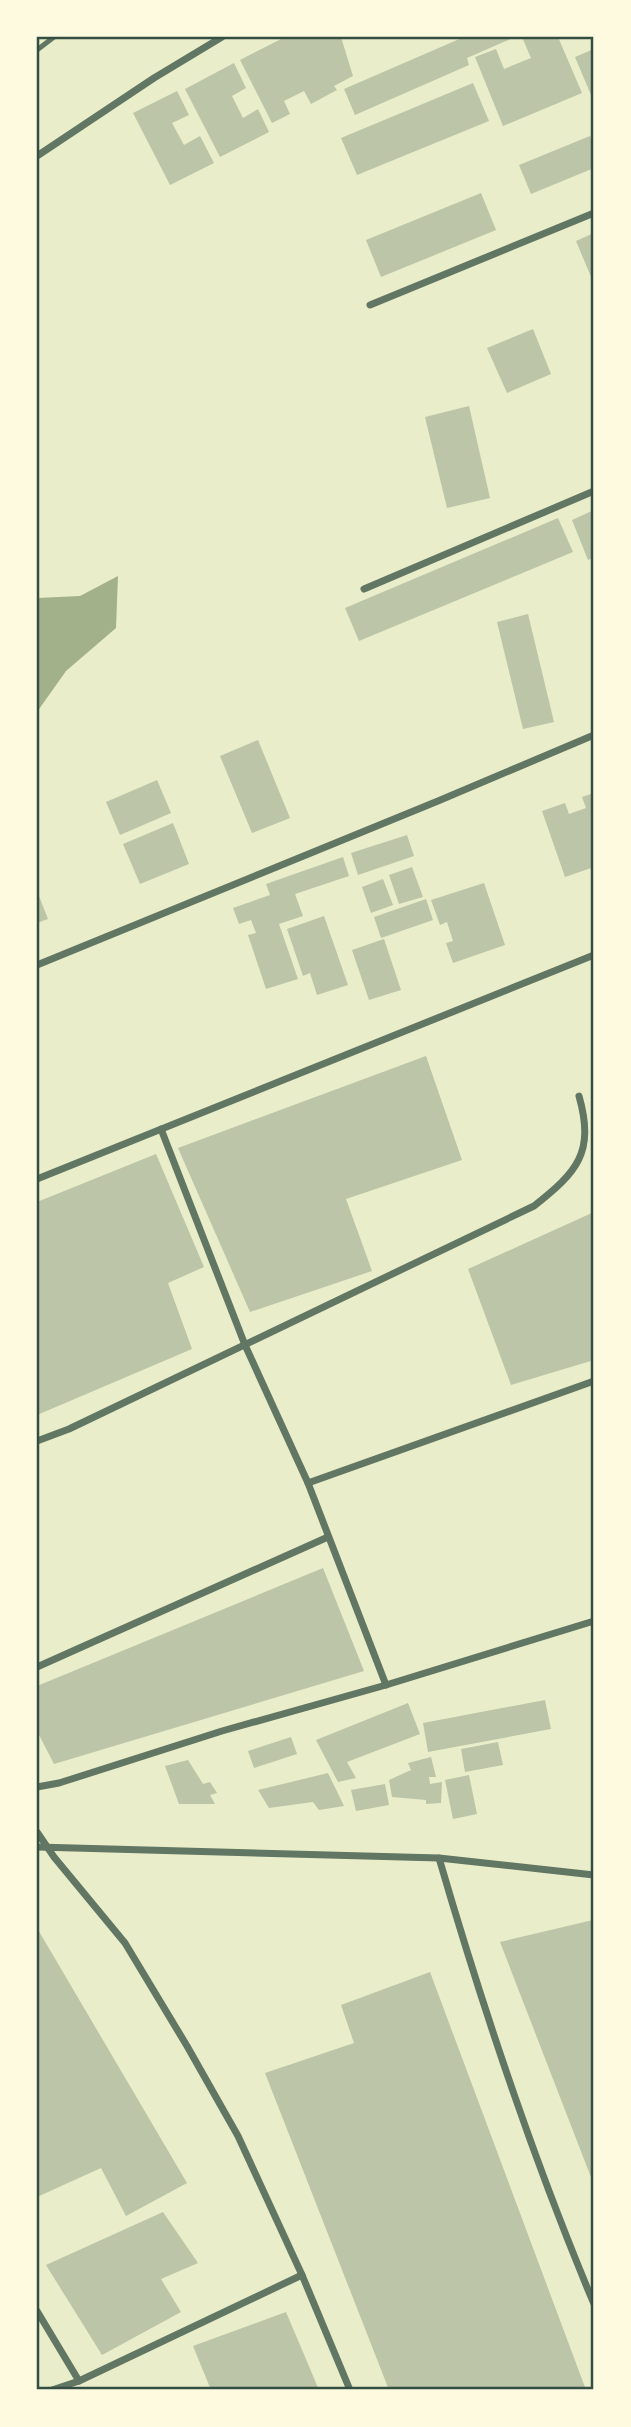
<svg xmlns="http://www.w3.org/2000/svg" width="631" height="2427" font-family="Literata,serif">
<rect width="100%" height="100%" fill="#e9edc9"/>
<polygon fill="#a3b18a" points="118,576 116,628 66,671 37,712 37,598 80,596"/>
<g fill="#bcc5a7">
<polygon points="285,37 341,37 353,76 334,86 337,90 311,104 304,91 284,101 290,114 272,123 240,60"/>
<polygon points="464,37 515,37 467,58 469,65 355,115 344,89"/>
<polygon points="522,37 558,37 582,93 503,126 475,57 496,49 504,69 531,58"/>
<polygon points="594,49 594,102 575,57"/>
<polygon points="234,63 246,88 232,96 243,118 258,109 269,132 220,157 185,89"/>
<polygon points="473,83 489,121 357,175 341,138"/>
<polygon points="177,91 189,115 172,123 184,145 200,136 214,163 170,185 133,113"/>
<polygon points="590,136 594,145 594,168 531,194 519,165"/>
<polygon points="481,193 496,230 381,277 366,240"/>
<polygon points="594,233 594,284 576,241"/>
<polygon points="533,329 551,374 507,393 487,348"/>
<polygon points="469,406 490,498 447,508 425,417"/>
<polygon points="594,510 594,557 588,560 572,520"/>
<polygon points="558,518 573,552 359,641 345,608"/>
<polygon points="528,614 554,722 523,729 497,622"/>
<polygon points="258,740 290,818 252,833 220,756"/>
<polygon points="157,780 171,813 120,835 106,802"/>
<polygon points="594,793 594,867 565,877 542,811 565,803 569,814 586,808 582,797"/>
<polygon points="173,823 189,864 140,884 123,844"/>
<polygon points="407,835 414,856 358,875 351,853"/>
<polygon points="343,857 349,876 295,894 303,916 279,924 298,979 266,989 248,935 256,933 251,920 239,924 233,908 270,895 266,884"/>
<polygon points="412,867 423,897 399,904 389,875"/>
<polygon points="383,879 393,905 371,913 362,887"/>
<polygon points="484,883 505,945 453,963 446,943 453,941 447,922 440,925 431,900"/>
<polygon points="37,891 48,919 37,923"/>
<polygon points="426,899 433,920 381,938 374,917"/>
<polygon points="324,916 348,985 317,995 310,973 303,976 287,929"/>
<polygon points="384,939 401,990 369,1000 352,950"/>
<polygon points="426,1056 462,1160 346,1199 372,1271 250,1312 178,1148"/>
<polygon points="156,1154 204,1267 168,1283 192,1349 37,1415 37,1202"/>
<polygon points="594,1212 594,1360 511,1385 468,1269"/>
<polygon points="323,1568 364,1671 54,1764 37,1731 37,1686"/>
<polygon points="545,1700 551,1729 428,1752 423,1723"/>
<polygon points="408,1703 420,1734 347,1762 356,1778 338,1782 316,1740"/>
<polygon points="291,1737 297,1754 254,1768 248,1751"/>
<polygon points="498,1742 503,1765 465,1772 461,1749"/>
<polygon points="431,1757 436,1777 429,1777 430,1784 442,1782 441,1803 426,1804 426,1800 392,1797 389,1780 411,1770 408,1763"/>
<polygon points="188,1760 203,1784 210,1782 217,1793 210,1795 215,1804 179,1804 165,1766"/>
<polygon points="328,1773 344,1806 319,1810 313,1802 269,1808 258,1790"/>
<polygon points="469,1775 477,1814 453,1819 445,1780"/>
<polygon points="385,1784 389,1805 356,1811 351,1790"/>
<polygon points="593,1920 594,1923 594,2185 500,1942"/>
<polygon points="37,1928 187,2183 126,2216 101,2168 37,2197"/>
<polygon points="430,1972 586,2390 389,2390 265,2073 354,2043 341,2005"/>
<polygon points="163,2212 198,2263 161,2279 181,2312 102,2355 46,2265"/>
<polygon points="286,2312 319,2390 211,2390 193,2346"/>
</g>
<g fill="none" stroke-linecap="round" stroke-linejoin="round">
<polyline stroke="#617663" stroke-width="5" points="37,50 54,37"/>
<g stroke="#617663" stroke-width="7">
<polyline points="37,156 154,78 222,37"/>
<polyline points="370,305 594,213"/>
<polyline points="364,589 594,491"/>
<polyline points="37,965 438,801 594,735"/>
<polyline points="161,1129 245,1345 308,1483 386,1685"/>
<polyline points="37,1179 594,955"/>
<path d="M37,1441L69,1429L534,1206C577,1172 595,1153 579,1096"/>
<polyline points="308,1483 594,1381"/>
<polyline points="37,1667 328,1537"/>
<polyline points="37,1787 59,1783 222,1731 386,1685 594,1621"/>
<polyline points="37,1832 54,1857 125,1943 187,2046 238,2136 302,2275 350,2390"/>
<polyline points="37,1847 439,1858 594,1875"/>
<path d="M439,1858C483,2009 533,2159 594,2304"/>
<polyline points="37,2311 79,2381"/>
<polyline points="52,2390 79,2381 302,2275"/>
</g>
</g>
<rect width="631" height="2427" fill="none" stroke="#fefae0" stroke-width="77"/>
<rect x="38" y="38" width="554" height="2350" fill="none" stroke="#344e41" stroke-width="2.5"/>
</svg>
